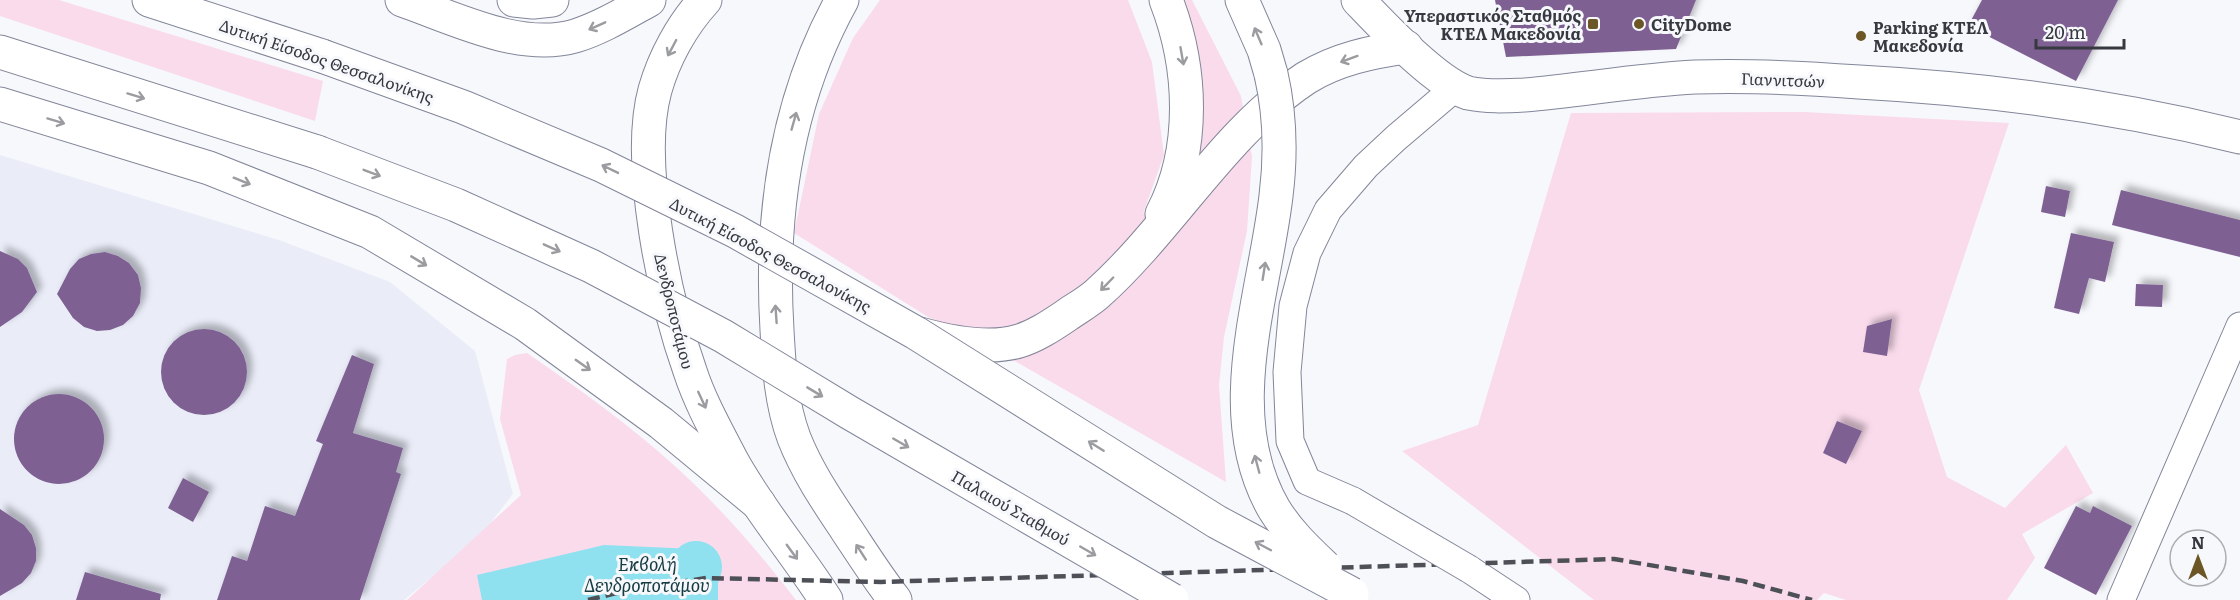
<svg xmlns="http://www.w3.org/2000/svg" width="2240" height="600" font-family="Literata,serif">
<defs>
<filter id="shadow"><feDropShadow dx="5.5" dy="-5.5" stdDeviation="3" flood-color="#0004"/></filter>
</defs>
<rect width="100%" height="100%" fill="#f7f8fc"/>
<polygon fill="#eaedf8" points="0,155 279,240 390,282 475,351 513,494 478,539 404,600 0,600"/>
<g fill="#fadbec">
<polygon points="0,0 59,0 323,81 315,121 0,16"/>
<polygon points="880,0 1128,0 1152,62 1164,155 1143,214 1201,164 1193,56 1177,0 1192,0 1241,96 1252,157 1247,231 1224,337 1219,385 1226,482 964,332 928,317 794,233 819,114 853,38"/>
<polygon points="1804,112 2009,123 1919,390 1947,477 2005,508 2066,445 2093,493 2022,534 2035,558 2007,600 1846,600 1824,593 1817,600 1594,600 1402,451 1478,425 1571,113"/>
<path d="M527,353C578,388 630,425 676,467C720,507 760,553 796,600H407L521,495L500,419L507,359L515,355Z"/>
</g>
<polygon fill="#8fe1ef" points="604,545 695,549 692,600 482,600 477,575"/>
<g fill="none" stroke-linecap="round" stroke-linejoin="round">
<polyline stroke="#8fe1ef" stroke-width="52" points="692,600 692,579 696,567"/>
</g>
<g fill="#7e6193" filter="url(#shadow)">
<polygon points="1495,0 1696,0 1676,49 1506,57"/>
<polygon points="1982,0 2118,0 2076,81 1968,26"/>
<polygon points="2046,186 2070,191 2065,217 2041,212"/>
<polygon points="2121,190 2240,220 2240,257 2112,225"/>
<polygon points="2071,233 2114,242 2105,282 2089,278 2079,314 2054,308"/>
<polygon points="0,251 18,259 27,268 37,292 22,312 0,327"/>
<polygon points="105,252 118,256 129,263 138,275 141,288 140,303 133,316 123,325 110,330 97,331 84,327 73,318 57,294 70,269 79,259 91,254"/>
<polygon points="2136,284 2163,285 2162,307 2135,306"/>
<polygon points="1892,319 1887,356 1863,352 1867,326"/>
<circle cx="204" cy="372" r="43"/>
<polygon points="352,355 374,364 353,433 403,448 396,472 401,474 360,600 217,600 232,556 247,561 265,506 295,516 323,444 316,441"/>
<circle cx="59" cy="439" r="45"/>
<polygon points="1837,421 1862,431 1846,464 1823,453"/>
<polygon points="183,478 209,492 193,522 168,508"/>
<polygon points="2076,506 2090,513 2093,506 2132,526 2096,595 2044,568"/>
<polygon points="0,509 24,525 32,535 36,548 36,561 31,573 22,583 0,596"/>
<polygon points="85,572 161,594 160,600 76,600"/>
</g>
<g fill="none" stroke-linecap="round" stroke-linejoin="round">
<g stroke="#828699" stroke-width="29">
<g id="minor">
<polyline points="1353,501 1307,481 1290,441 1287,372 1293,306 1307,253 1328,210 1366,166 1396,138 1456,87"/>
<polyline points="1469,569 1516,600"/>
<polyline points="2121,600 2240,326"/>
</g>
</g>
<g stroke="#828699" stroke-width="35">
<g id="tertiary">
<polyline points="514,0 533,2 552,0"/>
<path d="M1358,0C1382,25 1436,83 1468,93C1486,97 1506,96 1524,95C1581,90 1638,80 1695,77C1750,75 1805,78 1859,82C1987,89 2116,106 2240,137"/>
</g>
</g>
<g stroke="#828699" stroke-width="35">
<g id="secondary">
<path d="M705,0C682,25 664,58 655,90C635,162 665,301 690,371C700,402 717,432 732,461C759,510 796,553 826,600"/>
<path d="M842,0C786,101 770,216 777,330C779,367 781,403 794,438C807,471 826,499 846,529C862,553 877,577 895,600"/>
</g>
</g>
<g stroke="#828699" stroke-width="35">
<g id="trunk">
<polyline points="149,0 322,56"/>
<path d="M402,0C454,18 520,52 575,36C601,28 625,13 649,0"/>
<polyline points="1242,0 1264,50 1271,74"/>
<polyline points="0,52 317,152"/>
<polyline points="0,104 209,168 370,232 525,324 661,423 759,504"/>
<path d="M1162,214C1196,149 1192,67 1166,0"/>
<path d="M920,334C949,342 990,350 1019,341C1036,336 1052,325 1067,315C1077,308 1088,302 1097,294C1170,229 1225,131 1306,78C1337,59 1371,52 1406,47"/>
</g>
</g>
<use href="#minor" stroke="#fff" stroke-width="27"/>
<use href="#tertiary" stroke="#fff" stroke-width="33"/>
<use href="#secondary" stroke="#fff" stroke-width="33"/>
<use href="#trunk" stroke="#fff" stroke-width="33"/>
<polyline stroke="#4e5057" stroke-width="4.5" stroke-dasharray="12 6" stroke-linecap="butt" points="588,600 629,590 706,578 881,582 1614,559 1743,581 1812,600"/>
<g stroke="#828699" stroke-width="29" stroke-linecap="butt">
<polyline id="minor-bridge" points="1353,501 1469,569"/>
</g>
<g stroke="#828699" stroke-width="35" stroke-linecap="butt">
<g id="trunk-bridge">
<polyline points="322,56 463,107 601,165 735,231 916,333 1217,522 1352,594"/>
<path d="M1271,74C1280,113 1281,156 1276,196C1264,297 1219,414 1274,509C1288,532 1306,549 1325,567"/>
<polyline points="317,152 456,205 591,266 723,336 850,413 1172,600"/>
</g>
</g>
<use href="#minor-bridge" stroke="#fff" stroke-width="27"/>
<use href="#trunk-bridge" stroke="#fff" stroke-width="33"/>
</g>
<defs><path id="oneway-shaft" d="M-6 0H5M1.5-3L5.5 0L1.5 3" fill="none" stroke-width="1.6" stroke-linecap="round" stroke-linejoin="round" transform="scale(1.5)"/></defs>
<g stroke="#9b9ca0">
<use href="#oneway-shaft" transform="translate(597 26) rotate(156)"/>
<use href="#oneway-shaft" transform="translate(1258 36) rotate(-113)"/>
<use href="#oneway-shaft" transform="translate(672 48) rotate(118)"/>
<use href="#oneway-shaft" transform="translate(1182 56) rotate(80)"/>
<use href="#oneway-shaft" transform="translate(1349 59) rotate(160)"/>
<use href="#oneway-shaft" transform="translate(136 96) rotate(17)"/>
<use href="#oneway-shaft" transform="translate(56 121) rotate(17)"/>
<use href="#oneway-shaft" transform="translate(794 121) rotate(-74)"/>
<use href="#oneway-shaft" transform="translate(610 169) rotate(-154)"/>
<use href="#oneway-shaft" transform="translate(372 173) rotate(21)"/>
<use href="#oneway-shaft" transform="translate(242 181) rotate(22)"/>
<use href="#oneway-shaft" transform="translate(552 248) rotate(24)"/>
<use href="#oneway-shaft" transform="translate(419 261) rotate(31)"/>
<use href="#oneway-shaft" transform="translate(1264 271) rotate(-81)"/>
<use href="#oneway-shaft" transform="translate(1107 284) rotate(134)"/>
<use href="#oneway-shaft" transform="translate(776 314) rotate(-94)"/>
<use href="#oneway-shaft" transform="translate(583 365) rotate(35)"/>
<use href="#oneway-shaft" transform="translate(815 392) rotate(31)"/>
<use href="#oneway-shaft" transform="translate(702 400) rotate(65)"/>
<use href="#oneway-shaft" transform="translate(901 443) rotate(30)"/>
<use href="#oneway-shaft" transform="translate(1096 446) rotate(-148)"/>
<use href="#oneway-shaft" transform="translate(1257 464) rotate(-105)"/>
<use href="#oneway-shaft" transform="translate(1263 546) rotate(-152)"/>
<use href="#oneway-shaft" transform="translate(1088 551) rotate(30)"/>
<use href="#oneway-shaft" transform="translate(792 552) rotate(54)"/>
<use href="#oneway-shaft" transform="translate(861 552) rotate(-123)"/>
</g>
<g fill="#6c5625" stroke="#f7f8fc" stroke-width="2">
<rect x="1587" y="18" width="12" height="12" rx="3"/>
<circle cx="1639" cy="24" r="6"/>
<circle cx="1861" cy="36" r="6"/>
</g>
<g text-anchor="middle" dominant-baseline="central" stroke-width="6" stroke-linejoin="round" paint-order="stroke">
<g font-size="16" font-weight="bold" fill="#373941" stroke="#f7f8fc" text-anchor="start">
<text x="1581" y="15" text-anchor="end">Υπεραστικός Σταθμός<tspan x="1581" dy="18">ΚΤΕΛ Μακεδονία</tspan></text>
<text x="1651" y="24">CityDome</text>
<text x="1873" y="27">Parking ΚΤΕΛ<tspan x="1873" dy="18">Μακεδονία</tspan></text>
</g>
<g font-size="16" fill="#373941" stroke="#f7f8fc">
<text transform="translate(327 60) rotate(19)">Δυτική Είσοδος Θεσσαλονίκης</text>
<text transform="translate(1783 79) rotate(2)">Γιαννιτσών</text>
<text transform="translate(771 254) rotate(28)">Δυτική Είσοδος Θεσσαλονίκης</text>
<text transform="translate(675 311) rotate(76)">Δενδροποτάμου</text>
<text transform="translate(1011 507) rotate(30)">Παλαιού Σταθμού</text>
</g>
<g font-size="18" font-style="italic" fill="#153c43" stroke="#f7f8fc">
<text x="647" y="563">Εκβολή<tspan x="647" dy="21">Δενδροποτάμου</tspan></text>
</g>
</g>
<g transform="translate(2198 558)"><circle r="28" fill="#f7f8fc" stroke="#aaacb1" stroke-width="1.5"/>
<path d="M0-4.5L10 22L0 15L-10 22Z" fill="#6c5625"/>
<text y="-9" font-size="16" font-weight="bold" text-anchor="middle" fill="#373941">N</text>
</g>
<path d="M2036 39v9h88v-9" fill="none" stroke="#373941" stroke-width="3"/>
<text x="2045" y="39" font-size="18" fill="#373941" stroke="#f7f8fc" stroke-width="4.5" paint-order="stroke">20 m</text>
</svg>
